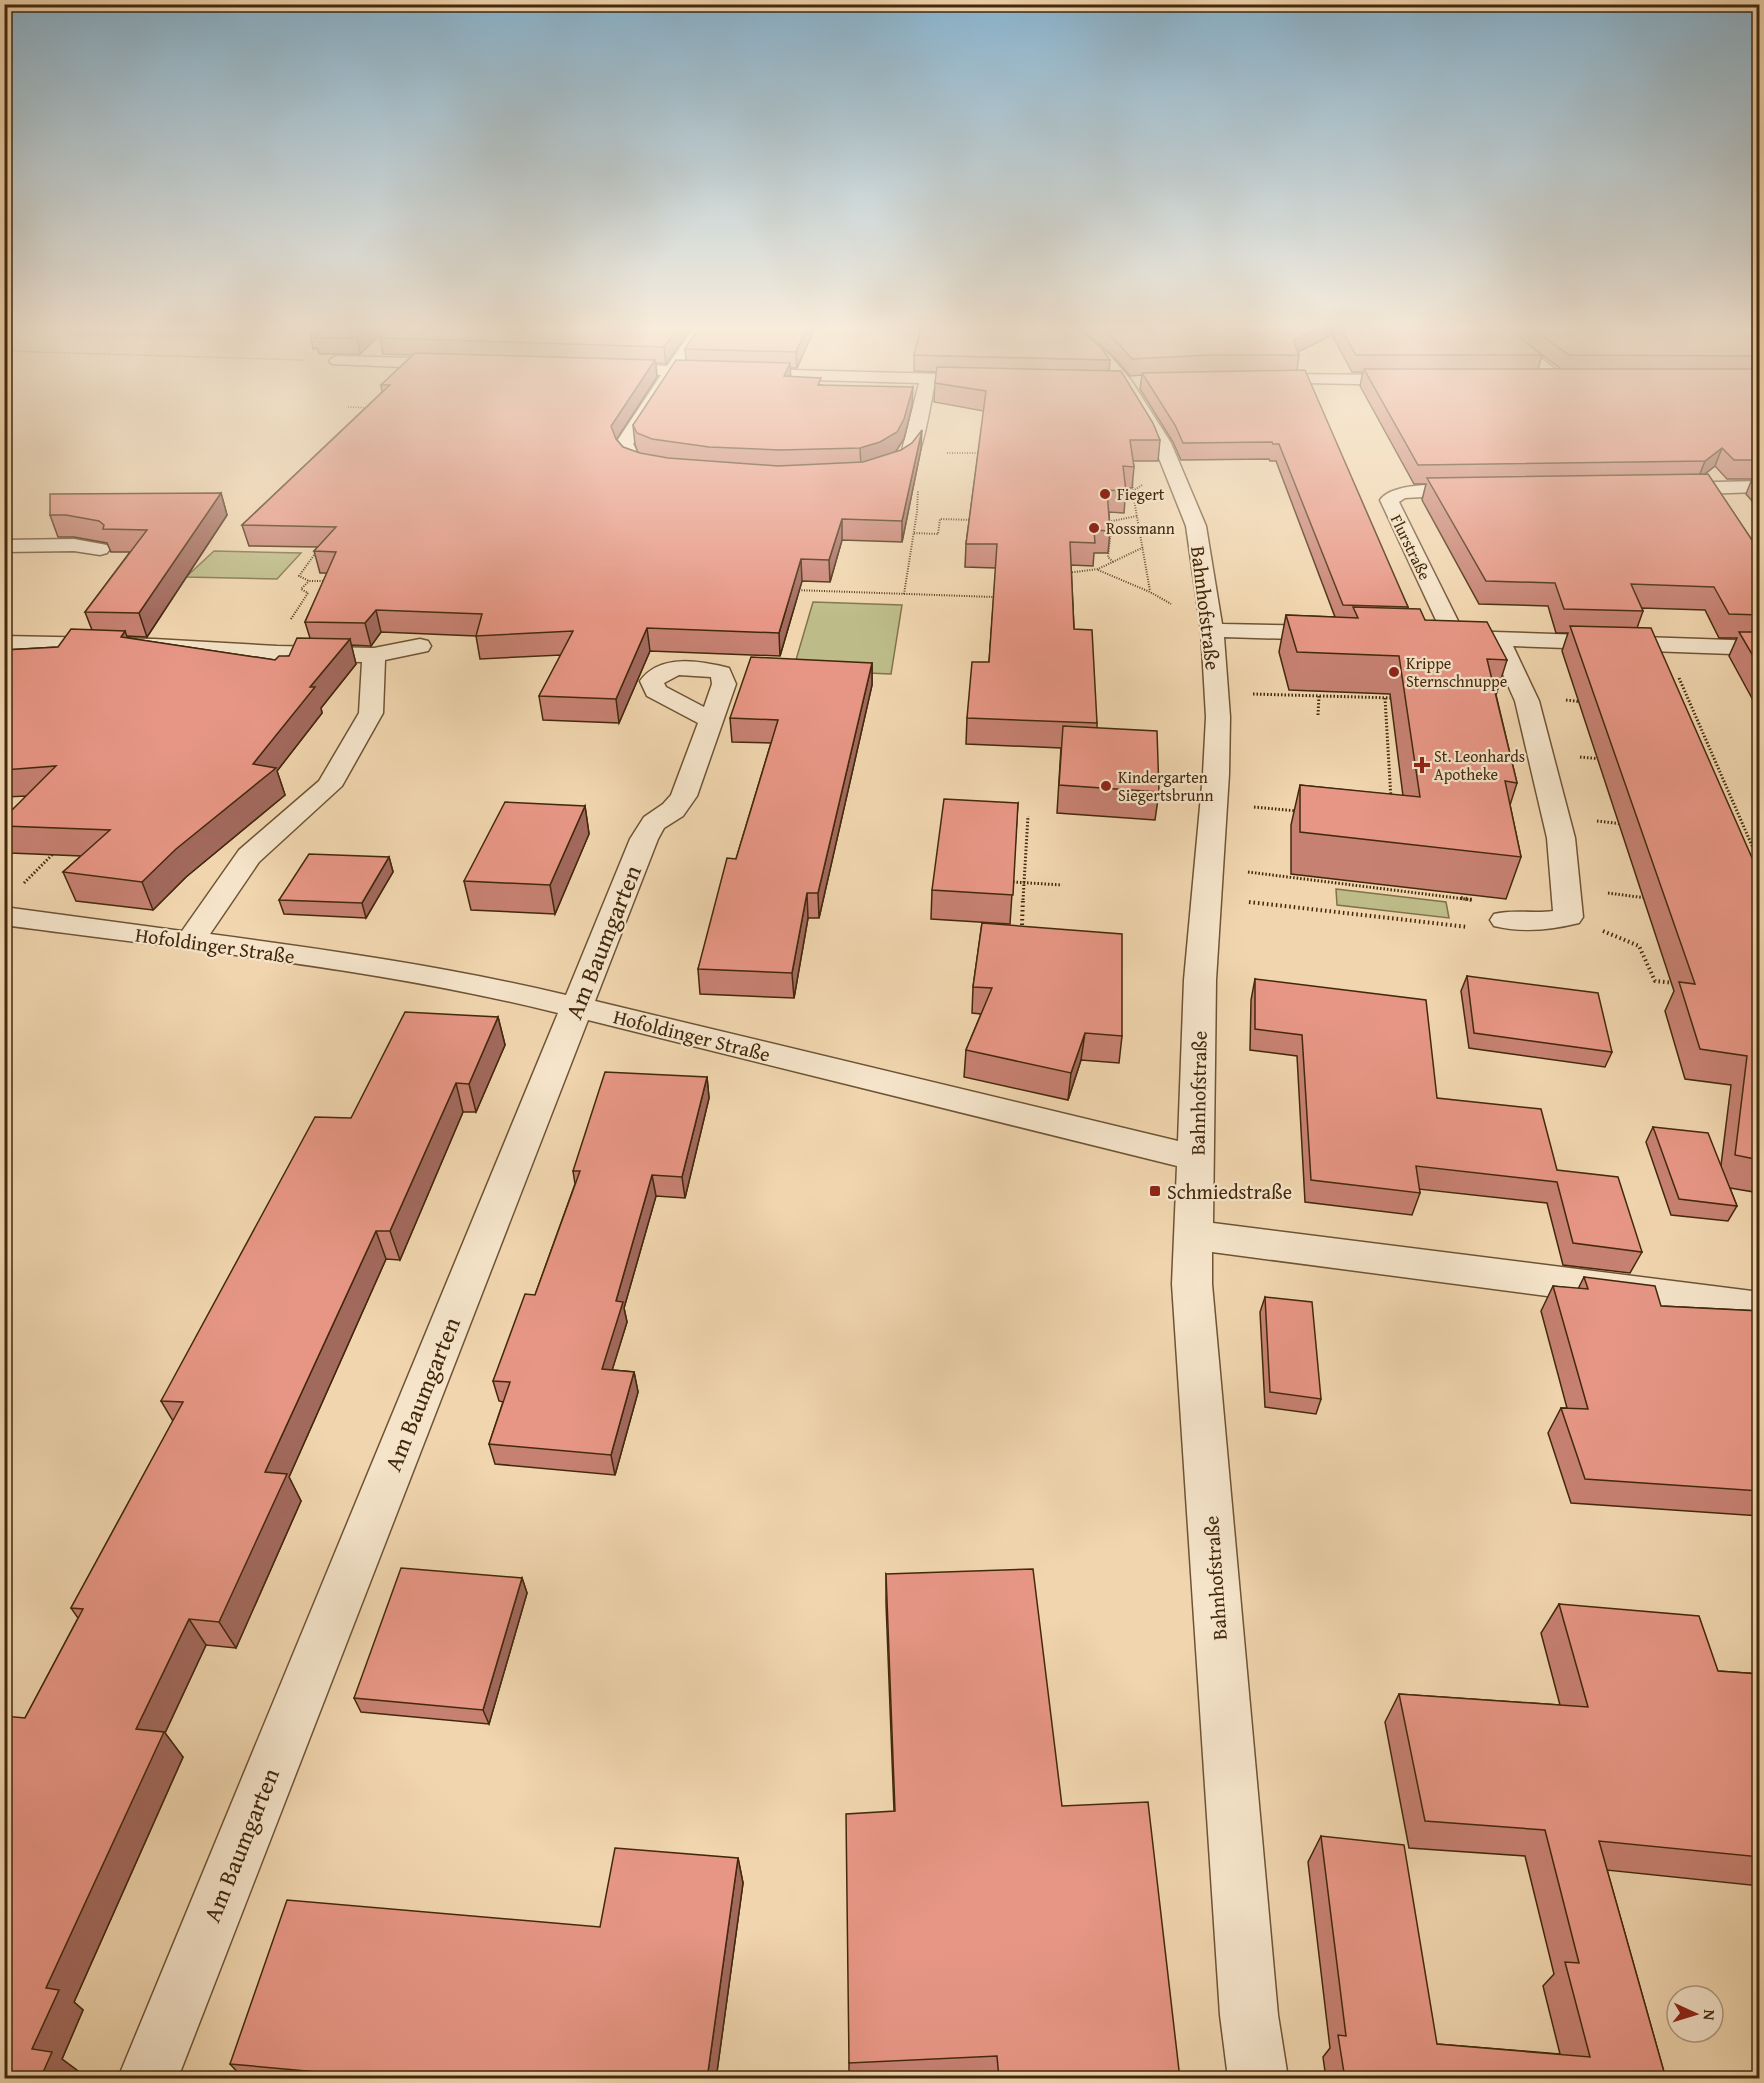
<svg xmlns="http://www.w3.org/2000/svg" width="1764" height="2083" font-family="'Gentium Book Plus',serif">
<rect width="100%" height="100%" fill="#f0d5ae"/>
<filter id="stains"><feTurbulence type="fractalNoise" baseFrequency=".00333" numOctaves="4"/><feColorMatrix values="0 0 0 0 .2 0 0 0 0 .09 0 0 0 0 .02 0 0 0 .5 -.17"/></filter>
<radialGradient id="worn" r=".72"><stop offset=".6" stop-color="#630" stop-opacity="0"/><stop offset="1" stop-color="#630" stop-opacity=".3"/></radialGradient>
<g fill="#bdbc88" stroke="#80724a" stroke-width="1.5">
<polygon points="90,327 231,327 220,336 76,336"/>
<polygon points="214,551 301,553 277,579 186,577"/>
<polygon points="813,602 902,605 891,674 793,670"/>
<polygon points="1336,889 1446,902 1449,918 1337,905"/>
</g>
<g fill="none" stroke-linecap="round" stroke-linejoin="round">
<g stroke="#6e5434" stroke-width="3">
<g id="minor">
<path d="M695,327H709L682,367L979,375L987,380L979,385L935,383C931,400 925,442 918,454C910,466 889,476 876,473L873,469L902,450L919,383L676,376L633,444L639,455L664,464L667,468L664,472C644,477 621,463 615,444L661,375L611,374L603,369L611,364L667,366Z"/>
<path d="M1062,327H1077L1112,358L1131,380L1171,443L1206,526L1222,624L1326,626L1334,628L1337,633L1334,638L1326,640L1224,637L1230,717L1229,774L1216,980L1213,1223L1760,1292V1324L1212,1252V1284L1278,2015L1288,2078H1228L1220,2015L1172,1284L1177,1166L588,1020L178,2078H118L558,1013C377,968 189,950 4,925V907L182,931L239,850L319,781L359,713L362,662C243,659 124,652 4,650V636L154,639L277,646L374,648L420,639L428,641L431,646L428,651L385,660L383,713L342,786L259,862L210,934C329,950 449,967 566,995L630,839L644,817L663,804L671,795L698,723L647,696L640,681C660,653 701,661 729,668L736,684L697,796L683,816L664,828L658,839L595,1001L1178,1141L1184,980L1203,774L1206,717L1201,630L1186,526L1153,443L1136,411L1102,364ZM679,675L711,677L712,684L704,707L666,687L664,683Z"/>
<polygon points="1486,327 1502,327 1569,380 1561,385 1556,383"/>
<polygon points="337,356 449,359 457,364 449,369 332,364 329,361 332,358"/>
<polygon points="1265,374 1405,375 1413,380 1405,385 1260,382 1257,379 1260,376"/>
<polygon points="1760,481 1760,492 1671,495 1664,493 1662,489 1664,485 1671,483"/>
<path d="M1470,484L1477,486L1479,490L1477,494L1405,498L1399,502L1463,631L1760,641V655L1513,646L1539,701L1575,838L1583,917L1579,923C1551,930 1523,933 1494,926L1490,920L1494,914C1514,909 1533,914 1553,911L1547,838L1515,701L1490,645L1442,642L1439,637L1442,633L1380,500C1393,481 1448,485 1470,484Z"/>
<polygon points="74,539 107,545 110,549 107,553 100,555 74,551 4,552 4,540"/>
</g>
</g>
<g stroke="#43290c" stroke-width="1.5" stroke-dasharray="1 1.5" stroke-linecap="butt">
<polyline points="4,337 21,327"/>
<polyline points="4,351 303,360"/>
<polyline points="348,407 371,408"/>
<polyline points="947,453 981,453"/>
</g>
<g stroke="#43290c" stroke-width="2" stroke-dasharray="1 1.5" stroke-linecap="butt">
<polyline points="1132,477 1133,491"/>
<polyline points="1142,485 1133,491 1133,494 1150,591"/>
<polyline points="914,533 938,534 940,519 973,520"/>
<polyline points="317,551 299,576 309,581 328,581"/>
<polyline points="1113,562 1108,557 1112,521 1137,516"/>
<polyline points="1098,570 1150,592 1171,604"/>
<polyline points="1067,573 1098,569 1144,547"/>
<polyline points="794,590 994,597 994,594"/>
<polyline points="904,594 917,512 918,490"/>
<polyline points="291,619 308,593 301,589 309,581"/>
</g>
<g stroke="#43290c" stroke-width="3" stroke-dasharray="1.5 2" stroke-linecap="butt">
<polyline points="1679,678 1760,864"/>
<polyline points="1253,694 1393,698"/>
<polyline points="1385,698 1391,799"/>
<polyline points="1566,700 1583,702"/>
<polyline points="1318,715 1319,696"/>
<polyline points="1580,757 1602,759"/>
<polyline points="1254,807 1297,811"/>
<polyline points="1597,821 1623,824"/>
<polyline points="1248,872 1473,900"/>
<polyline points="1013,882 1062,885"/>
<polyline points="24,883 55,852"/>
<polyline points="1608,893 1646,898"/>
<polyline points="1023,900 1028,816"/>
</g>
<g stroke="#43290c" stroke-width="4" stroke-dasharray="1.5 3" stroke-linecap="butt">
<polyline points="1461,898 1473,900"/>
<polyline points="1249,902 1468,927"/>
<polyline points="1022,925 1023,898"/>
<polyline points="1603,931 1639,946 1655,981 1675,983"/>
</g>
<use href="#minor" fill="#f5e4ca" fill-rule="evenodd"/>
</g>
<g fill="#c78172" stroke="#43290c" stroke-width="1.5" fill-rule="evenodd">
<polygon points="388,327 360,354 319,354 317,348 313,349 310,333"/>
<polygon points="692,327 666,364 656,363 657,377 616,439 623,447 638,453 635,444 633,425 686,360 685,349 700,327 815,327 797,368 790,368 790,377 822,385 912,406 904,439 896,451 895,453 921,449 902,542 842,540 830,582 802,581 780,656 650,651 619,723 543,720 539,696 561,655 480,659 476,636 381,632 371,646 351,645 356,664 321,708 322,713 277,771 285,795 186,877 153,910 76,901 63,872 81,856 10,853 4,841 4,818 27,796 4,797 4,650 58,647 92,630 85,612 130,552 111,552 107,543 74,537 58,537 50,515 221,493 227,515 147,637 127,636 128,638 275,660 289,656 310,638 305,622 327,573 320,573 314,551 318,547 249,546 242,525 382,392 381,385 413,355 383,354 380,338"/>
<path d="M1080,327H1760V510L1746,494L1752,479H1727L1715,466L1705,474L1760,552V713L1729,656L1737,638H1719L1705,610L1642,608L1643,611L1637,628L1760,876V1193L1730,1188L1737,1206L1728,1221L1671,1215L1646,1142L1653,1127L1721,1165L1731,1085L1685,1079L1665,1011L1674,991L1562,651L1568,633H1556L1548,606L1479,604L1422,500L1426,484H1414L1360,386L1363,372H1352L1332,335L1298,352L1299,355L1297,370L1408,607V608L1425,620L1507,660L1496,695L1517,783L1510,805L1521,857L1506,899L1291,874V825L1300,785L1403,796L1390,694L1289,690L1279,652L1286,615L1335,617L1276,461H1270L1269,459L1181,460L1173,442L1140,389L1142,375L1130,376L1113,356ZM1542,355L1561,369H1538Z"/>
<polygon points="914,355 1110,360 1109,371 1160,440 1158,461 1133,461 1134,467 1132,488 1126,488 1124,513 1109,512 1110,531 1108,553 1094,553 1093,566 1071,565 1074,629 1097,723 1097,728 1159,792 1155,820 1057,813 1061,748 966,744 967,718 989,662 996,568 965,567 966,544 984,411 934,402 935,383 937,372 914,371"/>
<polygon points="872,663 872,685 819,918 808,918 794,998 700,994 698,969 736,859 771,743 732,742 730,718"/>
<polygon points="1018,803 1010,924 931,919 932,890"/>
<polygon points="585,806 589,834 555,914 471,910 464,881"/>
<polygon points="389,857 393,872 366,918 284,914 279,900"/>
<polygon points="982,923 1122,1036 1119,1063 1081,1060 1068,1100 964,1077 966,1050 981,1014 972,1013 973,987"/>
<polygon points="1467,976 1612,1052 1605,1067 1469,1048 1461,991"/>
<polygon points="1255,979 1437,1098 1557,1170 1642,1252 1630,1273 1563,1265 1547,1203 1419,1189 1420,1193 1412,1215 1305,1202 1297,1056 1250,1050 1251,1000"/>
<polygon points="498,1017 505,1045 476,1112 463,1112 400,1260 386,1259 289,1477 301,1501 236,1648 206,1645 165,1733 183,1757 74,2002 83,2010 62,2059 78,2071 4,2079 25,1718 78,1618 71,1608 173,1421 161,1401 351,1118"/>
<polygon points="707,1077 709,1098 685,1198 656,1196 624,1308 627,1322 612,1370 634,1372 638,1392 615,1475 495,1464 489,1444 503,1402 499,1401 493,1381 535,1295 575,1184 573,1171"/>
<polygon points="1584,1277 1661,1306 1760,1311 1760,1516 1571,1503 1548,1433 1561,1408 1567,1408 1541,1311 1553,1286 1578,1289"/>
<polygon points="1265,1297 1321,1399 1316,1414 1265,1407 1260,1312"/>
<polygon points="886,1574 1062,1806 1180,2079 994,2079 993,2077 959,2079 849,2079 849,2063 894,1811 886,1603"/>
<polygon points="522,1578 527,1593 489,1724 361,1712 354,1698"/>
<polygon points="1559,1604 1718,1671 1760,1674 1760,1886 1607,1870 1666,2079 1326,2079 1323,2057 1330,2048 1308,1862 1321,1836 1437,2044 1560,2054 1543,1986 1554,1974 1525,1856 1409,1848 1385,1722 1399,1694 1560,1705 1541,1633"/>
<polygon points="738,1858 743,1883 716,2079 244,2079 230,2064 600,1927"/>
</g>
<g fill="#a2695d" stroke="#43290c" stroke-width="1.5">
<polygon points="369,327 388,327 360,354 357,338"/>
<polygon points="679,327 692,327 666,364 664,347"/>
<polygon points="807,327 815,327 797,368 796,352"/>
<polygon points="1320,327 1334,327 1332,335 1290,356 1293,340"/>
<polygon points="655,360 657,377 613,445 611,426"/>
<polygon points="790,363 791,382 784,376"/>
<polygon points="913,387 912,406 904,439 896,451 880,462 861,468 860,448"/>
<polygon points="922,430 921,449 902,542 902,521"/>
<polygon points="1722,448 1715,466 1698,479 1705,461"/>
<polygon points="221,493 227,515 147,637 139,613"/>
<polygon points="842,519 842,540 830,582 829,560"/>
<polygon points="801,559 802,581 780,656 779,633"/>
<polygon points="376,610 381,632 371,646 365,623"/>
<polygon points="647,628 650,651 619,723 616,699"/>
<polygon points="125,631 134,656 121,637"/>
<polygon points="350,639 356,664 321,708 322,713 277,771 285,795 186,877 153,910 142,882 253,764 310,687"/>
<polygon points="872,663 872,685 819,918 818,893"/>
<polygon points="585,806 589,834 555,914 550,885"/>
<polygon points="389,857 393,872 366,918 362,903"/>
<polygon points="807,893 808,918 794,998 792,973"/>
<polygon points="498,1017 505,1045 476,1112 469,1084"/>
<polygon points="1085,1033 1081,1060 1068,1100 1071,1073"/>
<polygon points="707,1077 709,1098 685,1198 682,1177"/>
<polygon points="456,1083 463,1112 400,1260 390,1231"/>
<polygon points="652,1175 656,1196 624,1308 627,1322 606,1390 602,1369 616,1301"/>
<polygon points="376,1231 386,1259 289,1477 301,1501 236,1648 219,1622 265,1472"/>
<polygon points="634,1372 638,1392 615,1475 611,1455"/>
<polygon points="522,1578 527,1593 489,1724 483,1710"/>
<polygon points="189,1619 206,1645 165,1733 183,1757 74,2002 83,2010 62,2059 78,2071 74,2079 40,2079 32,2049 46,1988 136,1729"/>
<polygon points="738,1858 743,1883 716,2079 707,2079"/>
</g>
<g fill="#e79685" stroke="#43290c" stroke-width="1.5">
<polygon points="316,327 369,327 357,338 315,338 321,332 310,333"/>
<polygon points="391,327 679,327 664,347 380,338"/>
<polygon points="700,327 807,327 796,352 685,349"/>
<polygon points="921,327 1077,327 1102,349 1110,360 914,355"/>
<polygon points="1100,327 1320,327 1293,340 1299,355 1210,355 1132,359 1115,340"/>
<polygon points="1340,327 1507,327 1542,355 1356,355"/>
<polygon points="1530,327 1760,327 1760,356 1569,355"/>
<polygon points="415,353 655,360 611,426 616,439 623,447 640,453 668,458 778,466 863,462 901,450 912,443 922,430 902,521 842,519 829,560 801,559 779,633 647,628 616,699 539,696 573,631 476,636 482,614 376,610 365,623 305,622 336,552 314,551 336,527 242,525 390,385 381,385"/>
<polygon points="676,360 790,363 784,376 821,378 818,385 913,387 904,419 897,432 880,442 860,448 780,450 709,447 652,439 637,433 633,425"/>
<polygon points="937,367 1121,371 1153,423 1160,440 1130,440 1134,467 1123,466 1126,491 1107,490 1110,531 1094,530 1095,543 1070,542 1074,629 1092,630 1097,723 967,718 972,662 989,662 997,544 966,544 986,391 935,383"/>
<polygon points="1364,369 1760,369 1760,460 1734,460 1722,448 1705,461 1418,465"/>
<polygon points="1305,370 1408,607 1343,605 1279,444 1273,444 1272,442 1183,443 1175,425 1142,373"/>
<polygon points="1708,474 1760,552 1760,615 1729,614 1714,587 1631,584 1643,611 1564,609 1555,583 1486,581 1427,478"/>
<polygon points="1754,475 1760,475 1760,482"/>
<polygon points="221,493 139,613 85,612 147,530 103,529 104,525 99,521 66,515 50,515 50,494"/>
<polygon points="1353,607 1420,609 1425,620 1487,622 1507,660 1487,659 1517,783 1505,781 1521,857 1300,832 1300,785 1420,797 1399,656 1297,652 1286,615 1358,618"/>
<polygon points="1570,626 1651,628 1760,876 1760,1160 1735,1155 1747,1056 1700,1049 1679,982 1695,984"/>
<polygon points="71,629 125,631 121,637 275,660 279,656 289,656 297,638 350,639 310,687 315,687 253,764 276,768 176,849 142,882 63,872 110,830 4,826 4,818 56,766 4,770 4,650 58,647"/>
<polygon points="1739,632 1760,632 1760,668"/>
<polygon points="751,657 872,663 818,893 807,893 792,973 698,969 727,858 736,859 778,720 730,718"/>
<polygon points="1063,726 1157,731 1159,792 1059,785"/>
<polygon points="944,799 1018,803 1013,895 932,890"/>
<polygon points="505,802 585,806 550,885 464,881"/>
<polygon points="309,854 389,857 362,903 279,900"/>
<polygon points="982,923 1122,934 1122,1036 1085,1033 1071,1073 966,1050 992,988 973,987"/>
<polygon points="1467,976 1598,993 1612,1052 1474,1033"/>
<polygon points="1255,979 1426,1000 1437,1098 1541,1109 1557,1170 1618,1177 1642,1252 1573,1243 1557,1182 1416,1166 1420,1193 1311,1180 1302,1035 1255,1029"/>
<polygon points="405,1012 498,1017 469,1084 456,1083 390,1231 376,1231 265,1472 287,1474 219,1622 189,1619 136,1729 164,1732 46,1988 59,1990 32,2049 52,2052 40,2079 4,2079 4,1716 25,1718 83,1609 71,1608 183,1402 161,1401 315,1117 351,1118"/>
<polygon points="605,1072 707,1077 682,1177 652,1175 616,1301 623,1302 602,1369 634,1372 611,1455 489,1444 510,1382 493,1381 525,1294 535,1295 580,1171 573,1171"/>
<polygon points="1653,1127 1708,1133 1737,1206 1679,1199"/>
<polygon points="1584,1277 1655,1286 1661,1306 1760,1311 1760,1491 1585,1479 1561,1408 1588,1409 1553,1286 1588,1289"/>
<polygon points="1265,1297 1312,1302 1321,1399 1270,1392"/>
<polygon points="401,1568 522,1578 483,1710 354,1698"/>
<polygon points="1033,1569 1062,1806 1148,1802 1180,2079 999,2079 997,2056 849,2063 846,1814 895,1811 886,1574"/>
<polygon points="1559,1604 1699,1616 1718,1671 1760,1674 1760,1857 1599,1841 1666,2079 1345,2079 1338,2035 1346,2036 1321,1836 1404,1845 1437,2044 1590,2057 1565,1962 1579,1963 1545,1830 1425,1821 1399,1694 1588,1707"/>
<polygon points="615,1848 738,1858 707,2079 395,2079 230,2064 287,1900 600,1927"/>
</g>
<linearGradient id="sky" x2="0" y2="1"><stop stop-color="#89b6d2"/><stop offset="0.53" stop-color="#f8ecdb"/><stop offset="1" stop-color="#f8ecdb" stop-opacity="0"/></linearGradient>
<rect width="1764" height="619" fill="url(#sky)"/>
<g fill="#8f2418" stroke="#f5e4ca" stroke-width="2">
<circle cx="1105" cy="494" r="6"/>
<circle cx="1094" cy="528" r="6"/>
<circle cx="1394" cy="672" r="6"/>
<path d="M1419 756h6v6h6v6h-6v6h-6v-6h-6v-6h6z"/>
<circle cx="1106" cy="786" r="6"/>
<rect x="1149" y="1185" width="12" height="12" rx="3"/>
</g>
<g text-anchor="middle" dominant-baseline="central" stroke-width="4.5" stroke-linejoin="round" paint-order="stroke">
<g font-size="16" fill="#43290c" stroke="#f5e4ca" text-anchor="start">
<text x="1117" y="494">Fiegert</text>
<text x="1106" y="528">Rossmann</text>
<text x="1406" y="663">Krippe<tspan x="1406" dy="18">Sternschnuppe</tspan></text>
<text x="1434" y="756">St. Leonhards<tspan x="1434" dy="18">Apotheke</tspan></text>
<text x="1118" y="777">Kindergarten<tspan x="1118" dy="18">Siegertsbrunn</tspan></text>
</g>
<g font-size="16" fill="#43290c" stroke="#f5e4ca">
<text transform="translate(1411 547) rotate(64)">Flurstraße</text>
</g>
<g font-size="20" fill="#43290c" stroke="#f5e4ca">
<text transform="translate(1206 608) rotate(83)">Bahnhofstraße</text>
<text transform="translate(215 945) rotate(8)">Hofoldinger Straße</text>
<text transform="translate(692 1035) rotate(14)">Hofoldinger Straße</text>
<text transform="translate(1198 1093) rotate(-89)">Bahnhofstraße</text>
<text transform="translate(1215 1578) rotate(-94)">Bahnhofstraße</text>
</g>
<g font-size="20" fill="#43290c" stroke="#f5e4ca" text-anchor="start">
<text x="1167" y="1191">Schmiedstraße</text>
</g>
<g font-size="24" fill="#43290c" stroke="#f5e4ca">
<text transform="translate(603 942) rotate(-68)">Am Baumgarten</text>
<text transform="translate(422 1394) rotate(-68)">Am Baumgarten</text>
<text transform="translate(241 1845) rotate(-68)">Am Baumgarten</text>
</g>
</g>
<rect width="1764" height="2083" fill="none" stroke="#f0d5ae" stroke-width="24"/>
<rect x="6" y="6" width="1752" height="2071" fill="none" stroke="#43290c" stroke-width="3"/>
<rect x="12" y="12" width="1740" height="2059" fill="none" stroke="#43290c" stroke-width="1.5"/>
<g transform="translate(1695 2014) rotate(94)"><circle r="28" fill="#f5e4ca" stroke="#ae997e" stroke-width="1.5"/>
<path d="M0-4.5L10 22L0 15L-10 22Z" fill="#8f2418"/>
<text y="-9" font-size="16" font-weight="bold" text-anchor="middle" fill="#43290c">N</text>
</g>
<rect width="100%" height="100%" filter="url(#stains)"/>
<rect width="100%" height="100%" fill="url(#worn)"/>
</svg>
